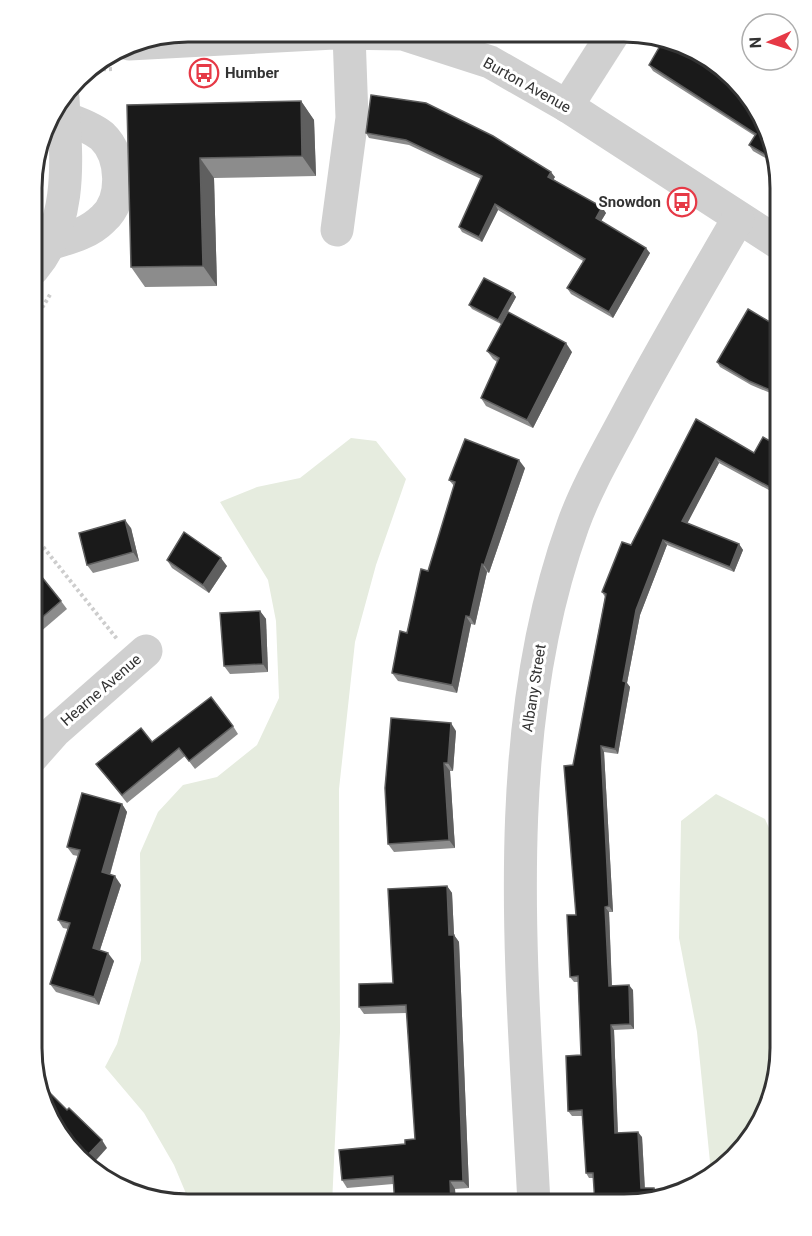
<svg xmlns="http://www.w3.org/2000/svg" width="812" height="1236" font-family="Roboto,sans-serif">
<rect width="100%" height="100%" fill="#fff"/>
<g fill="#e6ecdf">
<polygon points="351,438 376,441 406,479 376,565 355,642 339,789 340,1032 332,1204 190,1203 174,1165 144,1113 105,1067 117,1044 141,960 140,853 158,812 183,785 217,777 257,745 279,698 276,621 268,580 220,502 257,487 300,478"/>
<polygon points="716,794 765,819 780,853 780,1059 748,1143 711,1172 697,1032 679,938 681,821"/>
</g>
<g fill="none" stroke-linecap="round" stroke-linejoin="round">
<g stroke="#cdcdcd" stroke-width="4" stroke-dasharray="3 3" stroke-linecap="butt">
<polyline points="85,70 113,69"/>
<polyline points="33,323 51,293"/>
<polyline points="32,533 117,639"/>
</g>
<g stroke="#d0d0d0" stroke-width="33">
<polyline points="129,44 334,33 403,34 490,62 567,106 780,244"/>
<polyline points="567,106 613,34"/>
<polyline points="337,230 352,118 349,34"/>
<path d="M49,244C69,238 88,234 103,219C125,200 123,156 102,136C92,128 76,122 64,118"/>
<path d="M33,269C74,220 66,158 63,98"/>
<polyline points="32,757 55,731 146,651"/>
<path d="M534,1204C523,982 496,738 573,525C587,486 609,449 628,413C663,347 701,283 738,219"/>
</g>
</g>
<g fill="#8c8c8c">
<polygon points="649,65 768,128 776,164 753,151 749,145 755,136 653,71"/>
<polygon points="371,95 555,177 553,179 606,213 601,221 650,253 613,318 571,294 567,288 583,261 498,210 482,242 462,232 459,227 481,179 409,145 369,138 366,133"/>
<polygon points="301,101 314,120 316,176 214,178 217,286 145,287 131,267 127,105"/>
<polygon points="513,293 516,297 501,324 472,309 469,305"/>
<polygon points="780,328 780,397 751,385 720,367 717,362"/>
<polygon points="487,351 572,352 533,428 486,406 481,398 497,362 493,359"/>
<polygon points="696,419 754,453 780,447 780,491 778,495 719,463 687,523 739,544 743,550 734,572 667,545 640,615 627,683 630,687 618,754 604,752 613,912 609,912 612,985 633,990 634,1029 614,1030 618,1133 642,1137 645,1188 658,1193 593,1178 589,1178 586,1173 583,1116 572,1116 568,1111 581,1055 578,982 574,982 570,977 576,915 573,765 605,597 602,592 631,545"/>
<polygon points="525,468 489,573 487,572 475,625 471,624 457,693 398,681 392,673 428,571 454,486 449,480"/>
<polygon points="131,528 139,561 93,573 87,565"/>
<polygon points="167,560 227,566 209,593 172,568"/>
<polygon points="32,575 61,601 67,609 32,639"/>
<polygon points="260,611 266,619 268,672 230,674 224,666"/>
<polygon points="233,726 238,734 195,769 185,756 127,803 96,764 152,742"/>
<polygon points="456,731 453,771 450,771 455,848 394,852 388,844"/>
<polygon points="122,804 127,812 110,875 121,885 100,950 114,961 99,1005 56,992 50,984 68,929 63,928 58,920 78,856 73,855 67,847"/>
<polygon points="447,886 452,893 454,935 459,942 469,1188 455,1189 456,1204 395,1204 393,1184 347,1188 342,1180 415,1139 407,1013 364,1014 359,1007 393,983"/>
</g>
<g fill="#5f5f5f">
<polygon points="301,101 314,120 316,176 302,156"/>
<polygon points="200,158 214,178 217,286 203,266"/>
<polygon points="551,172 555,177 552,182 548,177"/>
<polygon points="495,204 498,210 482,242 479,237"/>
<polygon points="602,207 606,213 600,223 596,218"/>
<polygon points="646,248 650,253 613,318 609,312"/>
<polygon points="513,293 516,297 501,324 498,320"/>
<polygon points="566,343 572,352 533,428 527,420"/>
<polygon points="716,458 719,463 686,526 682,521"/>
<polygon points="519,460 525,468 489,573 484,565"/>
<polygon points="780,479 780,491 778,495 775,490"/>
<polygon points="125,520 131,528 139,561 133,552"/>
<polygon points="663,540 667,545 640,615 627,683 630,687 618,754 615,749 623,681 636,610"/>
<polygon points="739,544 743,550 734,572 730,567"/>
<polygon points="221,558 227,566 209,593 203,585"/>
<polygon points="482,564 487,572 475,625 470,617"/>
<polygon points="260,611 266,619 268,672 263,664"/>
<polygon points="466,616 471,624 457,693 452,685"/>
<polygon points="451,723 456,731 453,771 448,763"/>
<polygon points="601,746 604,752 613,912 609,906"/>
<polygon points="444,763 450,771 455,848 449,840"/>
<polygon points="122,804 127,812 108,881 102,872"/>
<polygon points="115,876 121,885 98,956 93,948"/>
<polygon points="447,886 452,893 454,935 459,942 469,1188 463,1181"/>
<polygon points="605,907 609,912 612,991 609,986"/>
<polygon points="108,953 114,961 99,1005 94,997"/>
<polygon points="629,985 633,990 634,1029 630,1024"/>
<polygon points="611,1025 614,1030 618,1139 615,1133"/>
<polygon points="638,1132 642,1137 645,1194 641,1188"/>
<polygon points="102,1140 107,1148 89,1168 83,1160"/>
<polygon points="450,1181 455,1189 456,1204 451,1204"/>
<polygon points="654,1188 658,1193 658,1198 655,1198"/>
</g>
<g fill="#1a1a1a" stroke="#5f5f5f" stroke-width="1.5">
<polygon points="664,39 692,51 727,74 768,128 775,160 749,145 756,134 649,65"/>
<polygon points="371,95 426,103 493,136 551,172 548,177 602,207 596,218 646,248 609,312 567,288 585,259 495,204 479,237 459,227 482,176 406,140 366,133"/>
<polygon points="301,101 302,156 200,158 203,266 131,267 127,105"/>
<polygon points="484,278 513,293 498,320 469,305"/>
<polygon points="748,309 780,328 780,394 749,381 717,362"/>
<polygon points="508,312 566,343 527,420 481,398 499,358 487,351"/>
<polygon points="696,419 754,453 763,437 780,447 780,479 775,490 716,458 682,521 739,544 730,567 663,540 636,610 623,681 626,682 615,749 601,746 609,906 605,907 609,986 629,985 630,1024 611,1025 615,1133 638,1132 641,1188 654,1188 655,1198 625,1204 595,1204 593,1173 586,1173 582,1110 568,1111 566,1056 581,1055 578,976 570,977 567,915 576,915 564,766 573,765 606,594 602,592 622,542 631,545"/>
<polygon points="465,439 519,460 484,565 482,564 470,617 466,616 452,685 392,673 400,631 407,633 421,569 428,571 455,482 449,480"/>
<polygon points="125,520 133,552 87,565 79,533"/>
<polygon points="184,532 221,558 203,585 167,560"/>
<polygon points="37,571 61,601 32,626 32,575"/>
<polygon points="260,611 263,664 224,666 220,613"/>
<polygon points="211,697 233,726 189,761 179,748 122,795 96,764 141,728 152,742"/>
<polygon points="391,718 451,723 448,763 444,763 449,840 388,844 385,788"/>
<polygon points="82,793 122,804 102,872 115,876 93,948 108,953 94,997 50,984 70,923 58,920 80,850 67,847"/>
<polygon points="447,886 449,935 454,935 463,1181 450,1181 451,1204 395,1204 393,1176 342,1180 339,1150 405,1144 405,1140 415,1139 406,1005 359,1007 359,984 393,983 388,889"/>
<polygon points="38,1081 67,1110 69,1108 102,1140 83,1160 44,1108"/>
<polygon points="121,1180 123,1185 115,1182"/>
</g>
<defs>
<g id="bus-ring" transform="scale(1.5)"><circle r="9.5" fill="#fff" stroke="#e63946" stroke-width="1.5"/><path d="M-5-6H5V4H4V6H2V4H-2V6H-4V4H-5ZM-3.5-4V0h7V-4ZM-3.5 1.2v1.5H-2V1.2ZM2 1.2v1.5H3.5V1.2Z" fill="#e63946"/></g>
</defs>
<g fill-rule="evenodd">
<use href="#bus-ring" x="204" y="73"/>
<use href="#bus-ring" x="682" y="202"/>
</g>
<g text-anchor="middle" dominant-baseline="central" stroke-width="6" stroke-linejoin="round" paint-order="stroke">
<g font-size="15" font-weight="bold" fill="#333" stroke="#fff" text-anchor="start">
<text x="225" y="73">Humber</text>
<text x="661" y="202" text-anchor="end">Snowdon</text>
</g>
<g font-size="15" fill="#333" stroke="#fff">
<text transform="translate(527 85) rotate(29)">Burton Avenue</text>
<text transform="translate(534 688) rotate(-81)">Albany Street</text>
<text transform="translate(101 690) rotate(-41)">Hearne Avenue</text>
</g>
</g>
<path d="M0 0H812V1236H0ZM188 42H624A146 146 0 0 1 770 188V1048A146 146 0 0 1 624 1194H188A146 146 0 0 1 42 1048V188A146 146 0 0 1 188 42Z" fill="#fff" fill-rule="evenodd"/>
<path fill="none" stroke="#333" stroke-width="3" d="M188 42H624A146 146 0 0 1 770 188V1048A146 146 0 0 1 624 1194H188A146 146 0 0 1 42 1048V188A146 146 0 0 1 188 42Z"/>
<g transform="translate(770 42) rotate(267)"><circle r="28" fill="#ffffff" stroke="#adadad" stroke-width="1.5"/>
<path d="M0-4.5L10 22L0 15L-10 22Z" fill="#e63946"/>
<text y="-9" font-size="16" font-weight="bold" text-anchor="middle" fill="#333333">N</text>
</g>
</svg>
